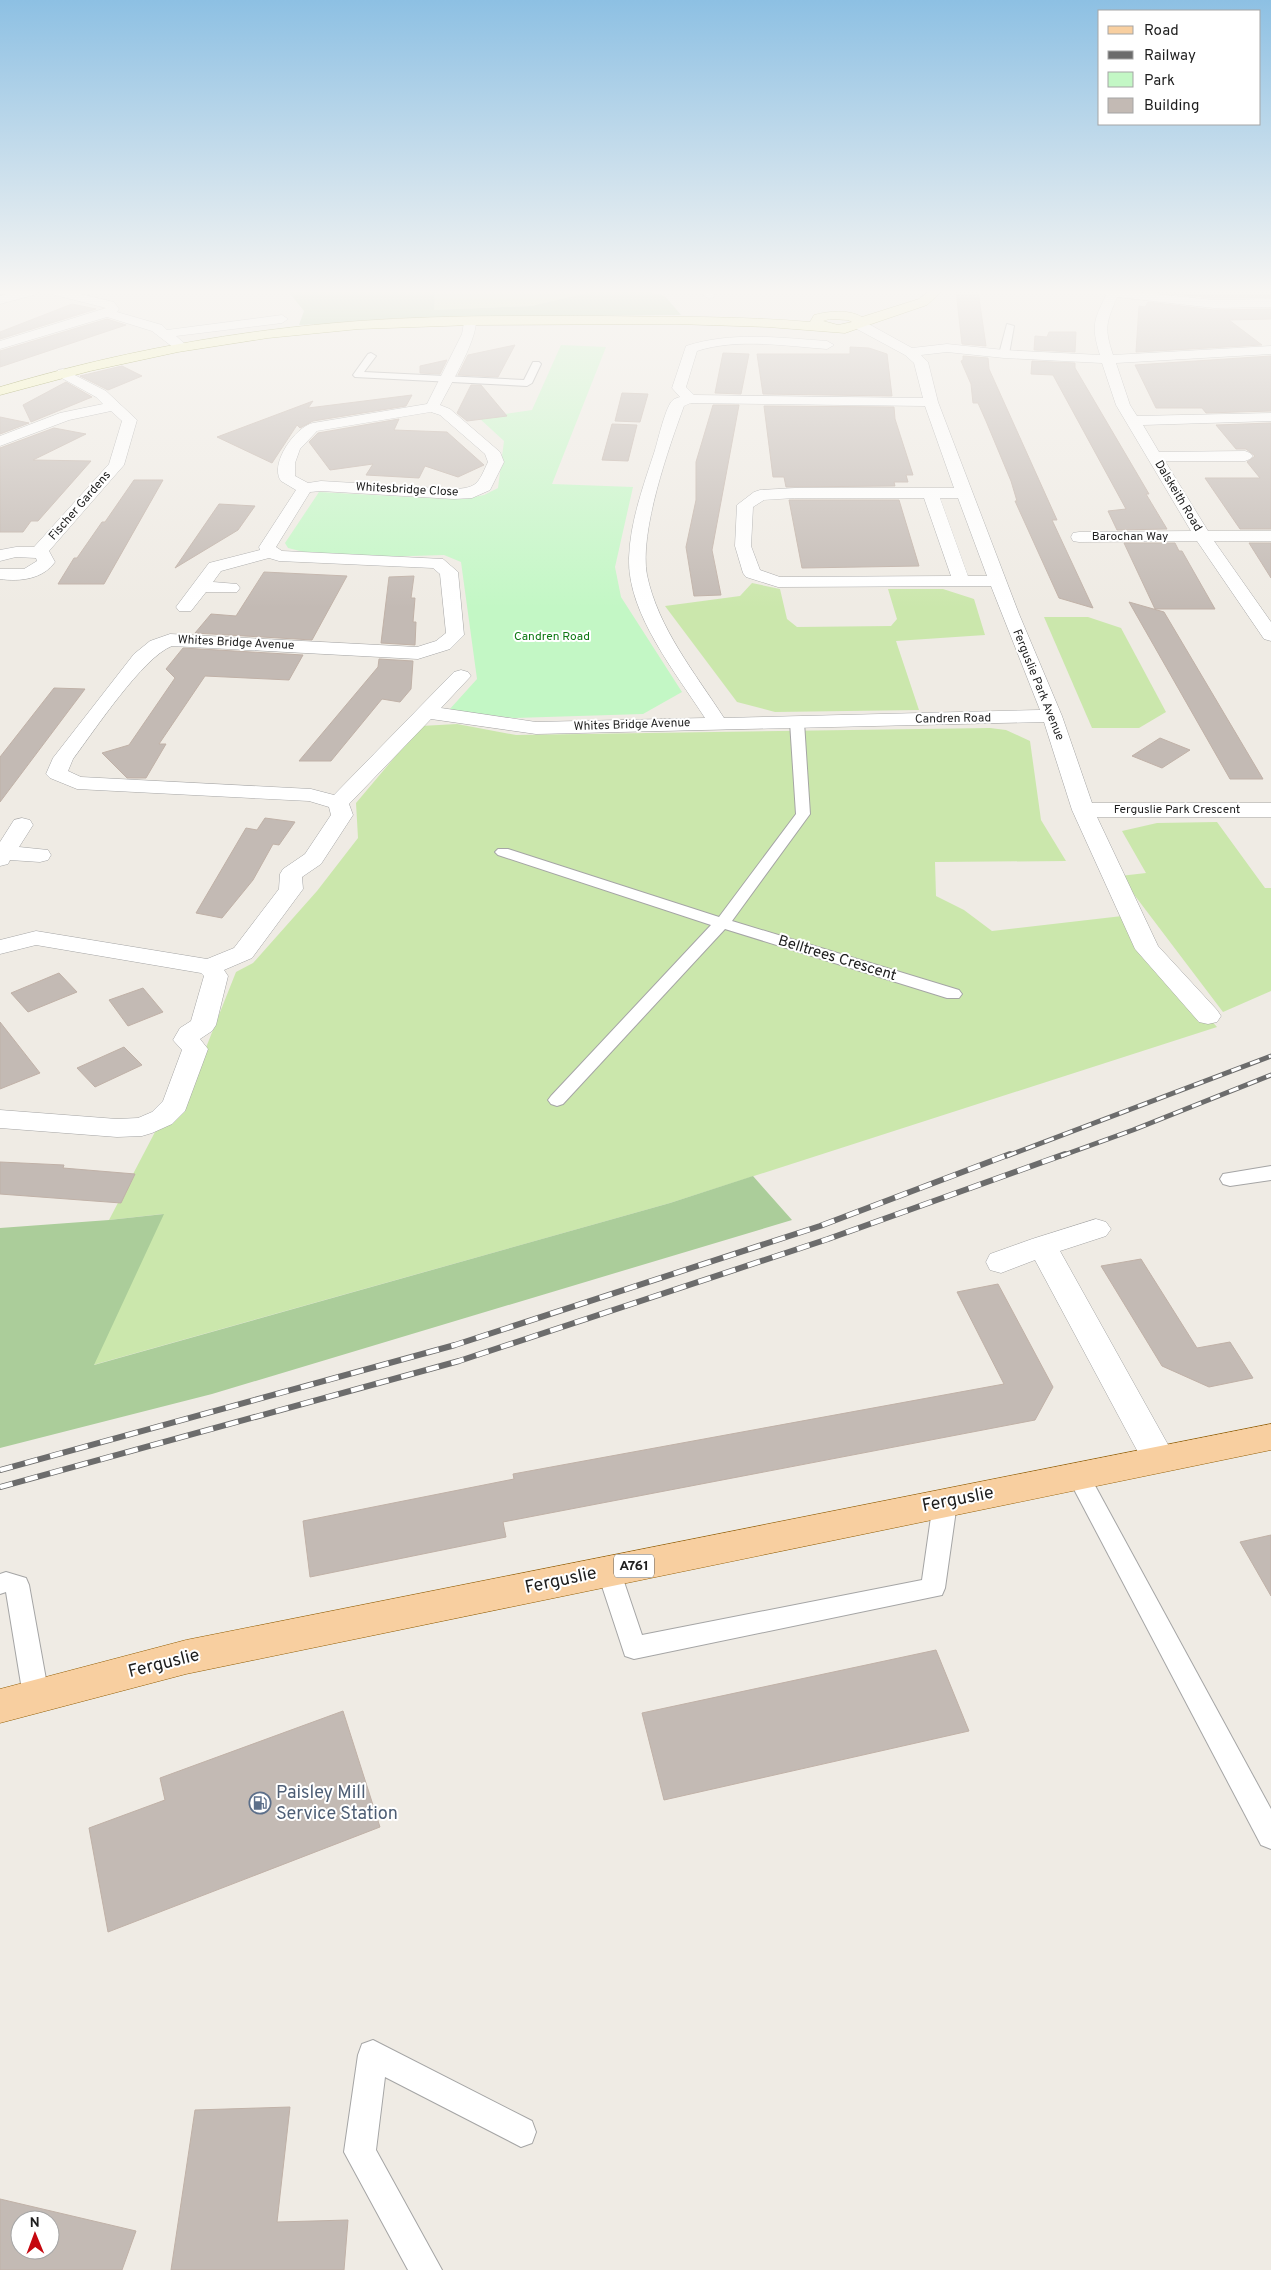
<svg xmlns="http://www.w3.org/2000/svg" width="1271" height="2270" font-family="Overpass,sans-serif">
<rect width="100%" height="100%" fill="#efebe4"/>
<g fill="#cbe7ac">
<polygon points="435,291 594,291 531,306 433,310"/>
<polygon points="752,583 780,589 787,619 797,627 891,626 897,619 888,589 943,589 974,599 985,635 896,641 919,710 775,712 737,702 665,606 740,596"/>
<polygon points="1044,617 1088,617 1121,628 1166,712 1139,728 1092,728"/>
<polygon points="457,724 516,735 990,728 1006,730 1030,741 1041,820 1066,861 935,862 936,896 964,910 992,931 1131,915 1147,949 1217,1027 670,1203 93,1365 163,1214 109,1220 155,1132 180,1113 236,972 253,963 317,891 358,838 356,803 421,726"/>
<polygon points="1217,822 1265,888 1271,888 1271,991 1223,1012 1120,876 1146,873 1122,831 1157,823"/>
</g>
<g fill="#abcd9a">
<polygon points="288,291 435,291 434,310 531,306 594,291 647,291 665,296 681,315 487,316 299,325 304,311"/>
<polygon points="753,1176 792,1220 212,1394 0,1448 0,1228 109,1220 164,1214 94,1365 670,1203"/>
</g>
<polygon fill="#c3f7c5" points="561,345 606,347 552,484 633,487 615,567 621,597 682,692 643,714 514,718 449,710 477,679 461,562 444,555 379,557 304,552 288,548 285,543 319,492 447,499 469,498 484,495 498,488 504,441 479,418 532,410"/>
<g fill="#c3bab4" stroke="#c0b1a7" fill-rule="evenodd">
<polygon points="956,291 978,291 986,346 962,344"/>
<polygon points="1154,291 1271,291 1271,297 1214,298 1154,292"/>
<polygon points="1148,302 1214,310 1271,309 1271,319 1229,320 1262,345 1136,352 1139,306 1145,307"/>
<polygon points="72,304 96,309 0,339 0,332"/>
<polygon points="107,319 126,325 0,367 0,351"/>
<polygon points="1049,332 1076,332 1075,352 1034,350 1035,336 1047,337"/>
<polygon points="515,345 498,377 458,375 468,355"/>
<polygon points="850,347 869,348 887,354 892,396 763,394 757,354 850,354"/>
<polygon points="723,353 749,354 741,394 715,393"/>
<polygon points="963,356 988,358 989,369 1057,520 1052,520 1093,608 1059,598 1015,501 1017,501 1011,481 986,421 978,403 973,403 971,384 961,361 963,360"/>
<polygon points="1271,356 1271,411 1206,413 1202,408 1156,408 1135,365"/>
<polygon points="447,360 440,374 420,373 420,366"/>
<polygon points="1032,361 1075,363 1075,368 1149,494 1146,494 1167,529 1117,530 1108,511 1126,509 1053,375 1031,374"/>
<polygon points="122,366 142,376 108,390 80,376"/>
<polygon points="66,382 92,397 31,422 23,405"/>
<polygon points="471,385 481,385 507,416 467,421 457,413"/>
<polygon points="622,393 648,394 640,422 615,421"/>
<polygon points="412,395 406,406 313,421 300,428 297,425 272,463 217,437 313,401 308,408"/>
<polygon points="713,405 739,405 712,550 721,595 694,596 686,547 696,500 696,462"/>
<polygon points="764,406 894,407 895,419 913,475 906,475 908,482 894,482 895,486 786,487 784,477 773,477"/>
<polygon points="0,417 29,423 0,434"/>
<polygon points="399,419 394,430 447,432 484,465 458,477 425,466 419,478 366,475 373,464 330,470 309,442 318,433"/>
<polygon points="1271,423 1271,529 1240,529 1205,478 1260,478 1247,462 1255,456 1246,449 1236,449 1216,425"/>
<polygon points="612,424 637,425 628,461 602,460"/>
<polygon points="54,428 86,434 33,460 91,461 38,521 31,521 23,532 0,532 0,448"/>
<polygon points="134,480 163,480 104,584 58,584 74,558 77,558 102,522 105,522"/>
<polygon points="789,500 899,500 919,566 802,568"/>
<polygon points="219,504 255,506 238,530 175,568"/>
<polygon points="1124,543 1175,543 1179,551 1182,551 1215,609 1155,609"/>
<polygon points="1249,543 1271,543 1271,578"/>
<polygon points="264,572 347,576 312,640 195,633 211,614 236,616"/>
<polygon points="414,576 411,598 415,598 413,622 416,622 415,645 381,643 389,577"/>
<polygon points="1129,602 1164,612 1263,779 1230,779"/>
<polygon points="183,648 303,655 289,680 205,676 159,744 166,744 146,778 127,778 102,753 129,745 175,678 166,669"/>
<polygon points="379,659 413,661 411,689 400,702 382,699 331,761 299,761 378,667"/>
<polygon points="54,688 85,689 0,802 0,757"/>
<polygon points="1160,738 1190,750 1162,768 1132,756"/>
<polygon points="265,818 295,822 279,845 273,844 253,880 222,918 196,913 246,828 257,830"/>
<polygon points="59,973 77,992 28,1012 11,993"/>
<polygon points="143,988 163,1012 128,1026 109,1000"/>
<polygon points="0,1022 40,1073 0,1089"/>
<polygon points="124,1047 142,1065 95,1087 77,1068"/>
<polygon points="0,1162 64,1165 63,1168 135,1174 121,1203 0,1194"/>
<polygon points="1141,1259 1197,1348 1230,1342 1253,1378 1209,1387 1162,1366 1101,1266"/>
<polygon points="998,1284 1053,1387 1035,1420 503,1522 506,1537 310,1577 303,1521 514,1479 513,1474 1004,1384 957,1292"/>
<polygon points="1271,1535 1271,1596 1240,1542"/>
<polygon points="936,1650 969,1731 664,1800 642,1713"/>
<polygon points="343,1711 380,1827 108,1932 89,1828 165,1800 160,1778"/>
<polygon points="290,2107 277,2222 348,2220 344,2270 171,2270 195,2110"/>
<path d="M0,2199L136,2231L122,2270H0ZM20,2220H50V2250H20Z"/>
</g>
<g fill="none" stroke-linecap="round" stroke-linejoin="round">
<g stroke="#a5a5a5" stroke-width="2">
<g id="lane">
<polygon points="1007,324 1014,326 1009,354 1004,357 999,354"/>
<polygon points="371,353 376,356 364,372 524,380 533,362 539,362 541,364 532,383 527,386 355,377 353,375 368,354"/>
<polygon points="797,718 804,722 810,814 732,921 959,990 962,994 959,998 947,998 725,929 563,1104 557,1106 551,1104 548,1100 551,1096 711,925 498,855 495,852 498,849 508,849 719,917 796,814 790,722"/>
<polygon points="1271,1166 1271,1180 1230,1186 1223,1184 1220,1179 1223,1174"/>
<polygon points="1078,1467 1086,1469 1271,1809 1271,1849 1261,1845 1067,1476 1070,1469"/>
<polygon points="945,1493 953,1496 957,1503 945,1588 942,1595 634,1659 625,1656 597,1571 600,1564 609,1561 618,1564 642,1635 922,1580 933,1503 937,1496"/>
<polygon points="6,1572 26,1578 29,1585 49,1696 45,1704 36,1708 27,1704 23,1696 6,1592 0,1594 0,1574"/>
<polygon points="373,2040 532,2121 536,2132 532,2143 521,2147 385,2077 376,2150 442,2270 408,2270 344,2152 358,2055 362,2044"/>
</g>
</g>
<g stroke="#a5a5a5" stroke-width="1">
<g id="street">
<polygon points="21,291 39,291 37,294 0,304 0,296"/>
<polygon points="49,291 68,291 114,302 119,309 117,312 162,325 167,330 282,315 288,319 282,323 176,336 186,345 179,349 174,348 152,331 107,317 0,349 0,341 106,308 51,294"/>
<polygon points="704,291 716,291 713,298 709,299 703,295"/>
<path d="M1108,291H1125L1214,300L1271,299V307L1214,308L1117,297C1106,324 1104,327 1113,355L1271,346V354L1116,363L1130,405L1137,416L1271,413V421L1143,425L1159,452L1245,451L1250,453L1253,456L1250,459L1245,461H1165L1208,531H1271V541H1214L1271,622V641L1264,639L1197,541L1079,542L1073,541L1071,537L1073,533L1079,532L1191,531L1116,405L1102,363L1004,358L947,352L921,355L928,362L938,402L1019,614L1062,716L1092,803H1271V817H1097L1158,946L1217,1010L1221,1016L1217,1022L1208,1024L1199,1022L1135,949L1072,810L1044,722L536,734L431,719L349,804L353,815L321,864L302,877L303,889L252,958L224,970L228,976L216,1025L212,1031L200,1039L208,1049L185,1111L172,1124L152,1133L142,1136L117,1137L0,1128V1110L117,1119L138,1118L152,1112L163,1101L182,1050L173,1040L180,1028L191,1021L204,976L201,973L36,945L0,954V940L36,931L207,959L234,948L279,889L280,874L283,869L305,854L331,815L329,807L309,801L77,789L50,778L46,774L53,758L134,654L150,641L170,634L417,647L436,641L446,633L440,574L433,568L279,561L269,558L221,571L213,582L237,584L240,588L237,592H206L191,611H179L176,607L209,563L260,550L259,547L296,490L281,481C269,464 295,427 313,423L427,404L462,334L465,317H475C482,332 448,389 440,405L450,409L500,452L504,462L490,490L472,498L454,499L321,491L310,492L276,547L282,551L443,559L458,572L464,635L450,649L418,659L172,646C143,657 94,731 73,759L68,771L81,777L311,789L334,795L454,672L461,670L468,672L471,676L441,708L536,722L705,718C676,673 627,613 629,558C630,521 644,484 655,450C658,440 666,405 673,400C675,398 678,398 680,397L672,388L686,346C732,331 780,338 827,341L834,345L827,349C785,346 738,338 697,351L686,387L694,395L923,398L914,363L905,355L855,328L853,325L855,322H865L912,348L947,344L1004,350L1100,355C1090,323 1095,319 1108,291ZM691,403L925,406L954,488H795L760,490L754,492L737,505L735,546L743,573L746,577L778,587L991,586L1040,710L724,718C695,673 658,628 647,575C639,532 669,447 684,406ZM431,412L440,415L485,454L488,462C478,483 478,488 454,489L321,481L308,483L295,476V463L300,449L317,431ZM795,498H924L951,576L780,577L760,570L751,546L753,507L764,500ZM940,498H958L987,576H968Z"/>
<path d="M63,369L106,391L137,420L124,465L49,551L55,562C43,579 20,582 0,579V569H24L37,561L36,558L16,557L0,561V550L16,547H34L109,464L122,421L111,411L69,420L0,446V436L60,413L103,404L96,397L58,376L56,373L58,370Z"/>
<polygon points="22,818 30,820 33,825 19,847 48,850 51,855 48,860 40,862 10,860 8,864 0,866 0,842 14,820"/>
<polygon points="1096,1219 1106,1222 1111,1229 1106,1236 1060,1251 1176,1459 1171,1469 1159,1472 1147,1469 1035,1260 1001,1273 990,1270 986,1262 990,1254 1032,1239"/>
</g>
</g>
<g stroke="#6a7109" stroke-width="1">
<path id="secondary" d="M929,291H942L927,305L845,333L768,327L676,324L472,325L359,329L268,338L178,352L90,371L0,395V387C117,352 237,330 359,321C439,315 520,316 601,316C670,317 740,316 810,322L814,315C830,311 848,309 862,317L919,299ZM830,319L848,320L852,322L838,325L823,321Z"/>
</g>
<g stroke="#935e05" stroke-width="1">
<polygon id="primary" points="1271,1424 1271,1450 186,1674 0,1723 0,1689 186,1640"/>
</g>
<use href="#lane" fill="#fff" fill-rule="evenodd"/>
<use href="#street" fill="#fff" fill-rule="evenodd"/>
<use href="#secondary" fill="#f6f7ba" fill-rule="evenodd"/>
<use href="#primary" fill="#f8cfa0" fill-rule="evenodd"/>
<g stroke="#6c6c6c" stroke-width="5">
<g id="rail-far1">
<polyline points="1007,1156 1271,1056"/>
<polyline points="1061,1156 1133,1130 1271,1075"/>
</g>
</g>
<g stroke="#6c6c6c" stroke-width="6">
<g id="rail">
<polyline points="0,1470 455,1345 820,1226 1010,1154"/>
<polyline points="0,1487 459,1361 828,1239 1065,1154"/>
</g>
</g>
<use href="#rail-far1" stroke="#fff" stroke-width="3" stroke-dasharray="10" stroke-linecap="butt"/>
<use href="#rail" stroke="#fff" stroke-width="4.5" stroke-dasharray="13" stroke-linecap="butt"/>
</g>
<linearGradient id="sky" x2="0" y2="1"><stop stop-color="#8dc0e3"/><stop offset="0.48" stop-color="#f8f6f3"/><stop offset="1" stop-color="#f8f6f3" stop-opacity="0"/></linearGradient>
<rect width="1271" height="608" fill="url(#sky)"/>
<defs>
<g id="fuel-ring" transform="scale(1.125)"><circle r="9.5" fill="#fff" stroke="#5c6f8a" stroke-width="1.5"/><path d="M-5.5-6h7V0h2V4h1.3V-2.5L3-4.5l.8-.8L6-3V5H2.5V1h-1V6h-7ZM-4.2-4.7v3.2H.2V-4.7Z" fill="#5c6f8a"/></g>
</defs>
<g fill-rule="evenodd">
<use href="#fuel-ring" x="260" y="1803"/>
</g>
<g text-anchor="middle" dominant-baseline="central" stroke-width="4" stroke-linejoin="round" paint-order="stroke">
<g font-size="12" fill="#1e1e1e" stroke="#fff">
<text transform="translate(407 490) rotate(3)">Whitesbridge Close</text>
<text transform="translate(1178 496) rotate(59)">Dalskeith Road</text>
<text transform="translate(80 506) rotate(-49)">Fischer Gardens</text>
<text x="1130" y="537">Barochan Way</text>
<text transform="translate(236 643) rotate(3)">Whites Bridge Avenue</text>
<text transform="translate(1038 685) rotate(68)">Ferguslie Park Avenue</text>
<text transform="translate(953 719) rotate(-1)">Candren Road</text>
<text transform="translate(632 725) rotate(-2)">Whites Bridge Avenue</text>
<text x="1177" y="810">Ferguslie Park Crescent</text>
</g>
<g font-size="12" fill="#0f7914" stroke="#fff">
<text x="552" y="637">Candren Road</text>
</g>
<rect fill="#fff" stroke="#626262" stroke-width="1" x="614" y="1554.5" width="40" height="23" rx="4"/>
<g font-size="14" font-weight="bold" fill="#1e1e1e">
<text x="634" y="1566">A761</text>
</g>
<g font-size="15" fill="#1e1e1e" stroke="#fff">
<text transform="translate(837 959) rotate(17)">Belltrees Crescent</text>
</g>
<g font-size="18" fill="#1e1e1e" stroke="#fff">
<text transform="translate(958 1500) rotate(-11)">Ferguslie</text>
<text transform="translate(561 1581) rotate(-12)">Ferguslie</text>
<text transform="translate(164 1664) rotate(-14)">Ferguslie</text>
</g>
<g font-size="18" fill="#4e5e75" stroke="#fff" text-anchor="start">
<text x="276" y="1793">Paisley Mill<tspan x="276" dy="21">Service Station</tspan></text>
</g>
</g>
<rect x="1098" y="10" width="162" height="115" fill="#ffffff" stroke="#a5a5a5"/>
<rect x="1108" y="26" width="25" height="8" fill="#f8cfa0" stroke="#a5a5a5"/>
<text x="1144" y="35" font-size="15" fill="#1e1e1e">Road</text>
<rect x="1108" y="51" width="25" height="8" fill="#6c6c6c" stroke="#a5a5a5"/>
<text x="1144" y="60" font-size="15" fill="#1e1e1e">Railway</text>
<rect x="1108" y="72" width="25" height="15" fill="#c3f7c5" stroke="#a5a5a5"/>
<text x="1144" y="85" font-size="15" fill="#1e1e1e">Park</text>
<rect x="1108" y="98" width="25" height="15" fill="#c3bab4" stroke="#a5a5a5"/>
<text x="1144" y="110" font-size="15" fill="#1e1e1e">Building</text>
<g transform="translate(35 2235) rotate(359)"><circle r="24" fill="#ffffff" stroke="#a5a5a5"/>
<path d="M0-4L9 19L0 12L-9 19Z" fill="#c5070f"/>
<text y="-8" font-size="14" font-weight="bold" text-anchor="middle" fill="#1e1e1e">N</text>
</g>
</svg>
